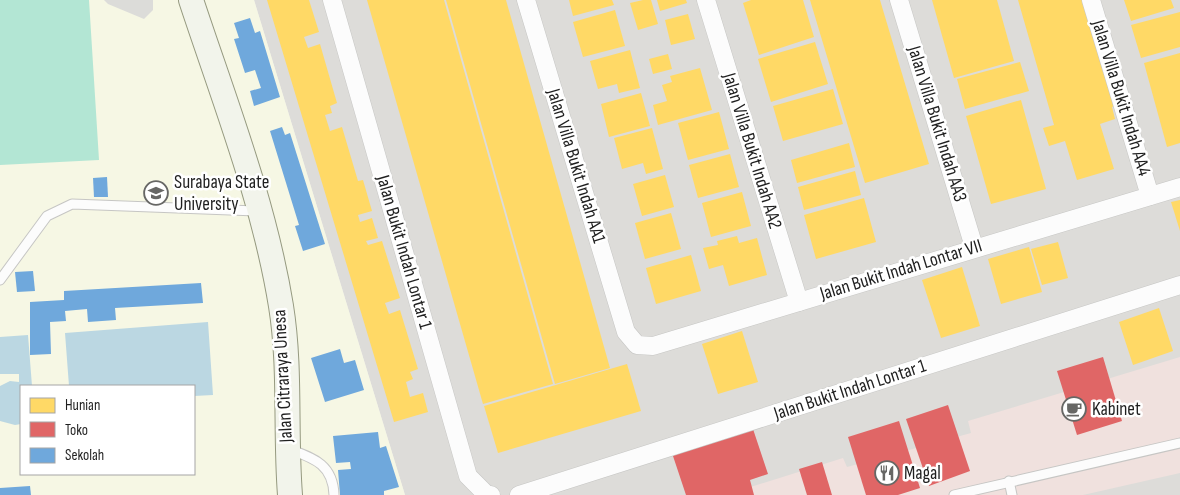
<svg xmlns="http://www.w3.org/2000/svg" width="1180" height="495" font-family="'Sofia Sans Condensed',sans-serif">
<rect width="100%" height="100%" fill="#eeede8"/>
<polygon fill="#dddcd9" points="254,0 1180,0 1180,495 405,495"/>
<polygon fill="#f0e1de" points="1180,357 1180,473 1083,495 725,495 843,458 847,467 971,433 968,421"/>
<path fill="#f6f7e4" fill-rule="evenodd" d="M0,0H254L405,495H0ZM21,386H194V474H21Z"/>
<polygon fill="#b3e6d4" points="0,0 89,0 99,160 0,165"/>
<polygon fill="#dcdcd9" points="104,0 153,0 153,10 144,19 108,4"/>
<g fill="#bbd7e2">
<polygon points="208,322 213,395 194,396 194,386 69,386 65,333"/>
<polygon points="28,335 32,386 21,386 21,424 15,425 0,421 0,386 10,381 19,382 19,374 0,374 0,337"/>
</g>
<g fill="#ffd966">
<polygon points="267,0 309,0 319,32 304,37 308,48 320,44 337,103 330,106 332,113 325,115 330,131 342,127 358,181 363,180 372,211 358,215 360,222 372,218 378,238 366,241 368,245 382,241 400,298 385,303 389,314 400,310 418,369 410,372 413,379 406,382 410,397 423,393 428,412 394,422"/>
<polygon points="367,0 444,0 553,384 483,404"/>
<polygon points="446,0 506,0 610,368 555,384"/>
<polygon points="569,0 612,0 614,5 573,16"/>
<polygon points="643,0 651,0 658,24 638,30 630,3"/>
<polygon points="657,0 686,0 687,3 660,11"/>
<polygon points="751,0 803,0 814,37 759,55 743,3"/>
<polygon points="810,0 880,0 929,164 865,183"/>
<polygon points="932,0 997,0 1014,61 954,78"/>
<polygon points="1018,0 1087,0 1117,105 1112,107 1115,119 1100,124 1114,169 1077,180 1065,141 1049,146 1043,128 1054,125"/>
<polygon points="1124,0 1171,0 1174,8 1131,21"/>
<polygon points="615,10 625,46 583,57 573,22"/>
<polygon points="1180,12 1180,47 1141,58 1131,25"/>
<polygon points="688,14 695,39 671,45 665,20"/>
<polygon points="815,42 828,84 771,102 758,59"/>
<polygon points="630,50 640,88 619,93 617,84 598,89 590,61"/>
<polygon points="1180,53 1180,143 1167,147 1144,63"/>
<polygon points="668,54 672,69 653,74 649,59"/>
<polygon points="1020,62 1029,91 965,109 957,79"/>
<polygon points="700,68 712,110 658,125 653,105 667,101 662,85 672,82 670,76"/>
<polygon points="833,89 843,124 783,141 773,106"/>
<polygon points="641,93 650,126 609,137 601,104"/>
<polygon points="1021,100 1046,189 991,204 966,116"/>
<polygon points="719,112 729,149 688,160 678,123"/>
<polygon points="652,128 663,169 646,174 643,163 622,169 614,138"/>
<polygon points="849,143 855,167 797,183 791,160"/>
<polygon points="730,154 739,187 698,198 689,165"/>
<polygon points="855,171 861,195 804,210 798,187"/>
<polygon points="665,175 674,207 642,216 633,184"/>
<polygon points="742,192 751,226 711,237 702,203"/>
<polygon points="864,198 876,242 816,259 804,215"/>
<polygon points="1180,200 1180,231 1171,202"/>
<polygon points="671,213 681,249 645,259 635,223"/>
<polygon points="737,236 739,243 757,238 767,275 729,286 723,265 709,269 703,248 718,245 717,241"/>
<polygon points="1058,242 1068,278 1042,285 1031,249"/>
<polygon points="1029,247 1042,292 1001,304 988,259"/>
<polygon points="691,255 701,291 656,304 646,268"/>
<polygon points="962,267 980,326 941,338 922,280"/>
<polygon points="1159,308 1173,351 1133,365 1119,322"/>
<polygon points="742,331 758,382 718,394 702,344"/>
<polygon points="627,364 641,411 498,453 484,406"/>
</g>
<g fill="#e06666">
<polygon points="1103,357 1122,421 1077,435 1057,371"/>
<polygon points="948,405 970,471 929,486 906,419"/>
<polygon points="899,421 920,488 898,495 866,495 848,437"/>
<polygon points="752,426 768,474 750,480 754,495 686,495 672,453"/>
<polygon points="822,462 832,495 807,495 799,469"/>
</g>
<g fill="#6fa8dc">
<polygon points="250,18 255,33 260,31 280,97 254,106 250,91 261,88 255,70 245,73 234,39 239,38 234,23"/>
<polygon points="282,127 285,135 290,133 325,244 303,251 295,226 299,225 270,131"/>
<polygon points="107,177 108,197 94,197 93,178"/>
<polygon points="33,271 35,291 17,292 15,272"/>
<polygon points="201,283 203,303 115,308 116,320 88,322 87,309 65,311 66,321 50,322 51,354 30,355 30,302 64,300 64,291"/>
<polygon points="340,349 344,363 355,360 364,390 325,402 311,358"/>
<polygon points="378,432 380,448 386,446 399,487 384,491 384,495 340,495 338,470 351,469 350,462 336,463 333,436"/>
<polygon points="30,486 31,495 0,495 0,488"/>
</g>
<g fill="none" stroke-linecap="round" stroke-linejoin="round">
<g stroke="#c6c6c4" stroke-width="11">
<g id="service">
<polyline points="0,280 47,216 72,204 259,211"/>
<path d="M289,449C313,458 333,464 334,495"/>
<polyline points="1009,481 1012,495"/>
<polyline points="954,495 1180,443"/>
</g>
</g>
<g stroke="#c6c6c4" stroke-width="19">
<g id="minor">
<polyline points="332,0 468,476 487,495 491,495"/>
<polyline points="526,0 626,332 637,345 653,346 1180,187"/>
<polyline points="706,0 799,302"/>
<polyline points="899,0 974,247"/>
<polyline points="1091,0 1150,196"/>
<polyline points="519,495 1180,285"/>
</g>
</g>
<g stroke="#95997f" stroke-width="26">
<path id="secondary" d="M191,0C224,100 264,201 281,306C291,368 285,432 290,495"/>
</g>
<use href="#service" stroke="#fcfcfc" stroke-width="9"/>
<use href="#minor" stroke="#fcfcfc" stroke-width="18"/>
<use href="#secondary" stroke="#f2f4eb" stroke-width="24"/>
</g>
<defs>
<g id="university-ring" transform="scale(1.25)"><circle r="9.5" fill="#fff" stroke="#676765" stroke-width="1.5"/><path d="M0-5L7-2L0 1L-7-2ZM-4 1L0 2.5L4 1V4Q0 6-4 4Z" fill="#676765"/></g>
<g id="cafe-ring" transform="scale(1.25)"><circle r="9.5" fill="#fff" stroke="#676765" stroke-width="1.5"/><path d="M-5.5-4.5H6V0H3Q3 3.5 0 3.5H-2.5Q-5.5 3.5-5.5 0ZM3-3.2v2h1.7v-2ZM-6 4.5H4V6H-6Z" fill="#676765"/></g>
<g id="restaurant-ring" transform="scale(1.25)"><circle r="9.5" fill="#fff" stroke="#676765" stroke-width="1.5"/><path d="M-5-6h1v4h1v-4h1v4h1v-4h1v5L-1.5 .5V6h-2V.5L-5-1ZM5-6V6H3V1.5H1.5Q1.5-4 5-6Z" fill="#676765"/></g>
</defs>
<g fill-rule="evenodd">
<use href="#university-ring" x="156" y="193"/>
<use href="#cafe-ring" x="1074" y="409"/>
<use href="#restaurant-ring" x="887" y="473"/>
</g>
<g text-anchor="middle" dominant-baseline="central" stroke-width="5" stroke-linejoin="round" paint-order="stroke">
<g font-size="19" fill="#1f1f1f" stroke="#fff">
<text transform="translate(1121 98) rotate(73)">Jalan Villa Bukit Indah AA4</text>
<text transform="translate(937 124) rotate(73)">Jalan Villa Bukit Indah AA3</text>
<text transform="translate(752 151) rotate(73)">Jalan Villa Bukit Indah AA2</text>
<text transform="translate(576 166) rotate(73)">Jalan Villa Bukit Indah AA1</text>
<text transform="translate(404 252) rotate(74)">Jalan Bukit Indah Lontar 1</text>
<text transform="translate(901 270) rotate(-17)">Jalan Bukit Indah Lontar VII</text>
<text transform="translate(283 376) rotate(-93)">Jalan Citraraya Unesa</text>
<text transform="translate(850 390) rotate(-18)">Jalan Bukit Indah Lontar 1</text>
</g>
<g font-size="19" fill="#1f1f1f" stroke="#fff" text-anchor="start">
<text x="174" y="182">Surabaya State<tspan x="174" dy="22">University</tspan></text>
<text x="1092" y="409">Kabinet</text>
<text x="904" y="473">Magal</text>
</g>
</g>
<rect x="20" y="385" width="175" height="90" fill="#ffffff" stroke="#a5a5a5"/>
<rect x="30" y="398" width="25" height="15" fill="#ffd966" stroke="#a5a5a5"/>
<text x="65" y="410" font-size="15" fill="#1f1f1f">Hunian</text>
<rect x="30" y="422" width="25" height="15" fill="#e06666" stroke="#a5a5a5"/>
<text x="65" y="435" font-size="15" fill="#1f1f1f">Toko</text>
<rect x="30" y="448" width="25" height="15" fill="#6fa8dc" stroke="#a5a5a5"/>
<text x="65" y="460" font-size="15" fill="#1f1f1f">Sekolah</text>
</svg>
